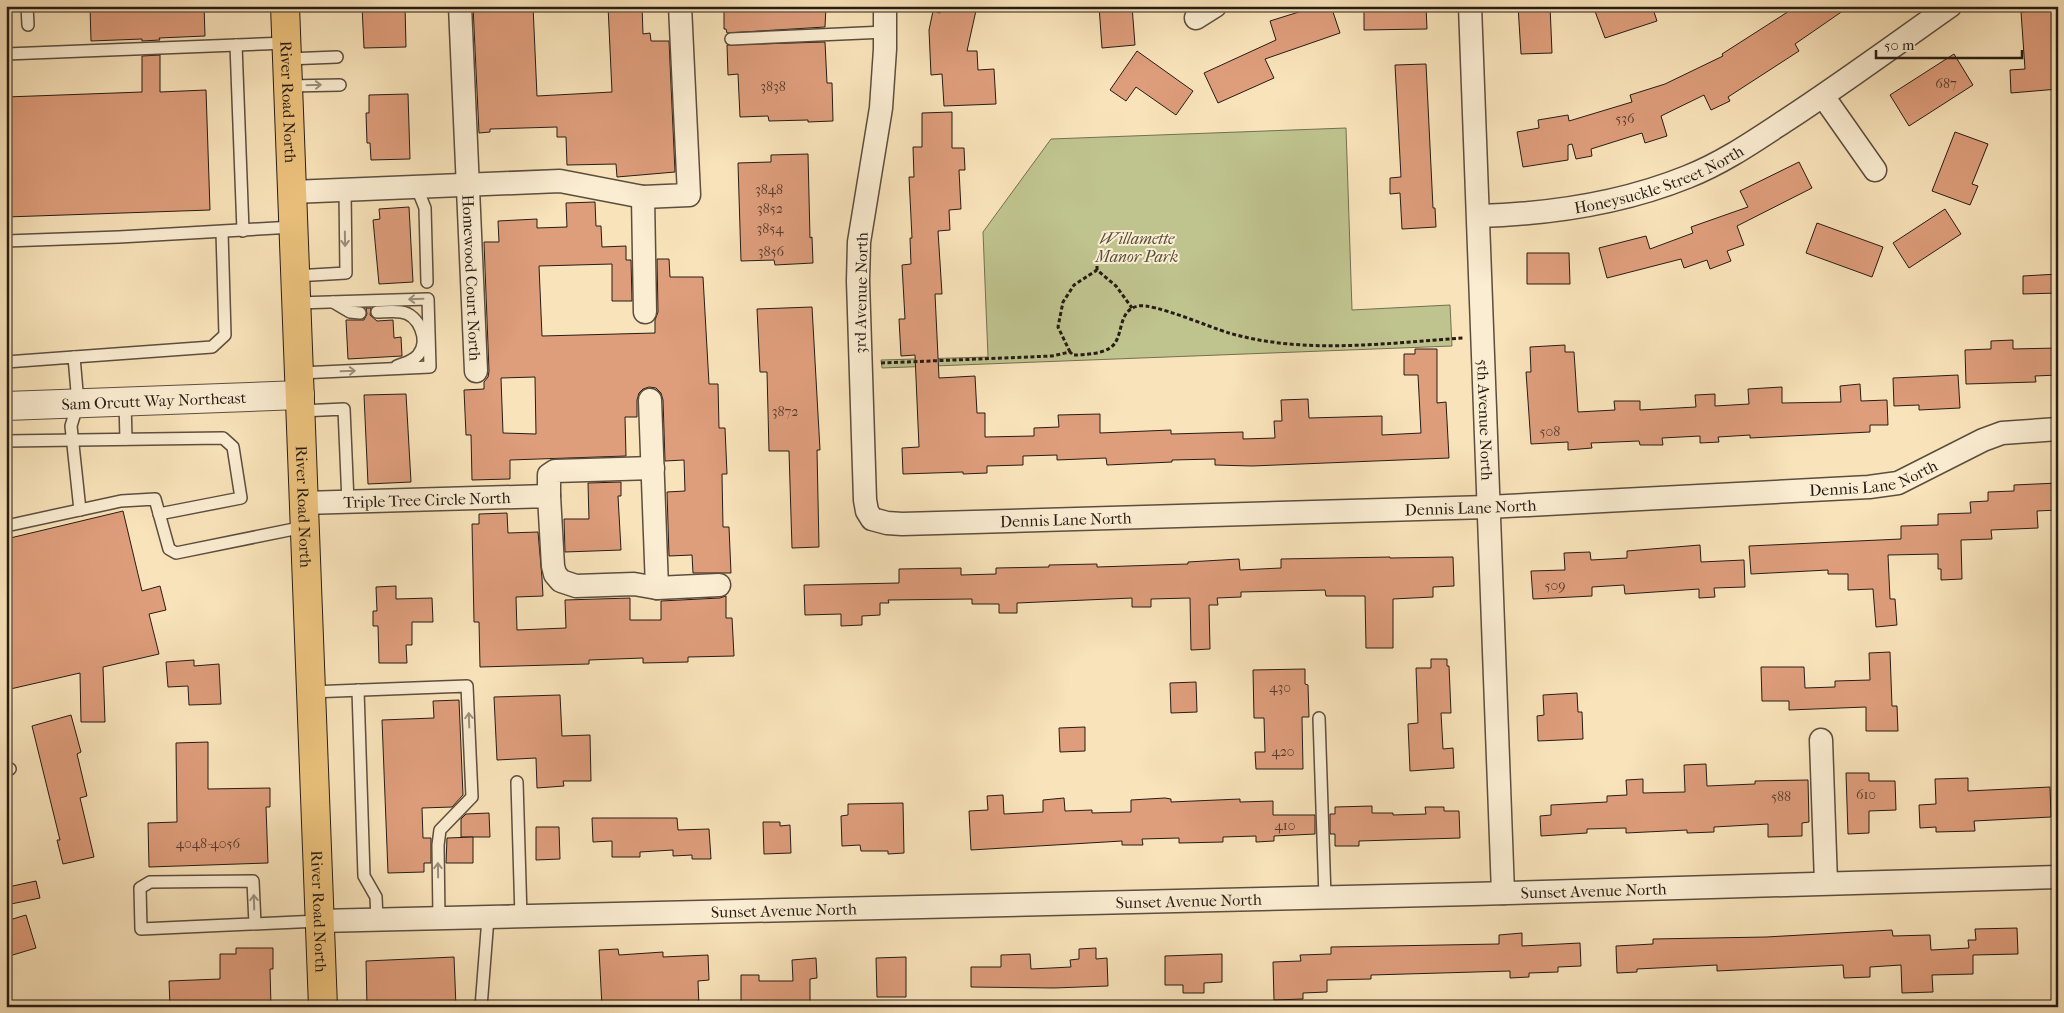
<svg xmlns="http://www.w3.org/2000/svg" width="2064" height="1013" font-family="'IM FELL French Canon',serif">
<rect width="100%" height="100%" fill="#f9e3ba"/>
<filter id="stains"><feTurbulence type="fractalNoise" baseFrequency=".004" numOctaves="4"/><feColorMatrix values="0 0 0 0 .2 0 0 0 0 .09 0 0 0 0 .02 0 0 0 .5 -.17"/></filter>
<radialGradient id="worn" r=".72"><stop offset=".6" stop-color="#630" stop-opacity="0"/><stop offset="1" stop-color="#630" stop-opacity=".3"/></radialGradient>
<polygon fill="#bfc38e" stroke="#737052" points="1346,128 1352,310 1450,305 1452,346 882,368 881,360 988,357 983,232 1051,139"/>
<g fill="#de9d7b" stroke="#271c15" fill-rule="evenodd">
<polygon points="90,6 204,6 205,36 159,38 160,40 142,41 142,39 91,41"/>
<polygon points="362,6 405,6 406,47 364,48"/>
<polygon points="473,6 533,6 537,96 612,92 608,6 642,6 643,34 650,33 651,41 669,41 675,172 617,177 616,164 567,165 566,137 557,137 557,127 490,129 490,132 479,133"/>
<polygon points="826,6 825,27 727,33 726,29 724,29 724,8"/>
<polygon points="942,6 977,6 967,51 977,51 978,70 994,69 996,104 944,106 942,74 931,75 929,30 933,11 940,13"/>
<polygon points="1099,6 1132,6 1135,45 1102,48"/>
<polygon points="1318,6 1331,6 1340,33 1265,59 1274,78 1218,103 1204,73 1276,40 1270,21"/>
<polygon points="1364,6 1426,6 1427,29 1364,30"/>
<polygon points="1518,6 1550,6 1552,53 1521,54"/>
<polygon points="1593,6 1652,6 1657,21 1605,38"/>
<polygon points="1797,6 1850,6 1795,44 1799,51 1728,97 1730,101 1711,110 1704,95 1661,116 1667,136 1645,143 1642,133 1591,149 1592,156 1576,159 1572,144 1568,145 1568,160 1523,167 1517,132 1539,128 1538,120 1568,115 1569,121 1632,102 1630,95 1665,84 1723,56 1722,54"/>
<polygon points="2058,9 2058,89 2011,93 2010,70 2025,69 2021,12"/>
<polygon points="825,42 827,83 832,83 833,121 808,122 808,120 769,121 768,116 740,117 738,74 728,75 727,45"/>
<polygon points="1137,51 1193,91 1176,115 1136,87 1126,101 1110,90"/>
<polygon points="1954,54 1973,85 1909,126 1890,95"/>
<polygon points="160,55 160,92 206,90 210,210 6,217 6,97 142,92 142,56"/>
<polygon points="1426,64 1433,208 1435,208 1436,227 1402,229 1400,193 1390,194 1390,178 1401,177 1395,65"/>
<polygon points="408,94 410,159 371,160 370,143 367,143 366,113 369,113 369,95"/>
<polygon points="952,112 952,148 964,148 965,170 959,170 961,209 949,210 950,230 938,231 942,294 935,294 939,378 975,376 977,413 985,413 985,437 1034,436 1034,428 1059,427 1058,415 1100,414 1100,433 1171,430 1171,434 1243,432 1243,439 1275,438 1274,421 1282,421 1281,400 1308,399 1309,418 1382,416 1382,435 1421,433 1418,375 1404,375 1404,354 1415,354 1415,349 1437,349 1437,403 1446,402 1449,458 1252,466 1215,465 1215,459 1172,460 1172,462 1107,465 1106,458 1057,460 1057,455 1023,456 1023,465 987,466 987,473 963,474 963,472 903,474 902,448 919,447 915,355 901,356 899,319 905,319 902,265 911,264 910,238 912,238 909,177 914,177 913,147 922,147 922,113"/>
<polygon points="1955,132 1988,144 1972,184 1978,186 1970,205 1932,191"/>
<polygon points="808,154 810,238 812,237 813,263 775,265 774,260 741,261 738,163 771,162 771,155"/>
<polygon points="1799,162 1812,188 1737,226 1744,245 1727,251 1731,261 1710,269 1707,260 1684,268 1681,259 1607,278 1599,248 1646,236 1650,249 1693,233 1691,227 1748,207 1740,191"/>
<path d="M595,202L596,226H601L602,247L626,246V260H631L632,301H612V264L539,266L542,336L655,333V320L658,312L657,259H669L670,277H703L709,384H718L719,428H725L727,474H722L723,527H729L731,573H693L692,555L669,556L667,492L685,491L684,460L665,461L663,400L661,393L656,388L649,387L643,389L639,393L637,400V417H625L626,456L510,460V479L472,480L471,435H466L464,390L484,389V382L488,377L489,371L484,242H499L498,221L537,219V228L567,227L566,203ZM535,377L536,434L503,433L501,378Z"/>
<polygon points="409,207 413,282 379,284 373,220 380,219 379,209"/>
<polygon points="1945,209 1961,234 1909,268 1893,243"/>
<polygon points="1817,223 1883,247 1872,277 1806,253"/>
<polygon points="1527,253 1569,253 1570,284 1527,284"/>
<polygon points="2058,274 2058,293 2023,294 2023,276"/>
<polygon points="812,307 820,450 817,450 819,547 792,548 789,451 769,451 767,372 760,372 757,309"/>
<polygon points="366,308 371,308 370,315 377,321 393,320 394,338 401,337 402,356 348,359 346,320 364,320 367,314"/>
<polygon points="2013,340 2013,349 2058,348 2058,375 2035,376 2036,382 1966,384 1965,350 1991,349 1991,341"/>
<polygon points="1565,345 1565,352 1574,352 1578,412 1615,410 1614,401 1640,401 1640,410 1696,407 1695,395 1715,394 1715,406 1749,404 1748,389 1782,387 1782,403 1841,402 1840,386 1860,384 1861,401 1887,400 1888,425 1870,425 1870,432 1750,438 1750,435 1718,437 1719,442 1700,443 1700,436 1662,438 1663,445 1640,445 1639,441 1591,443 1592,448 1568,450 1568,442 1531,444 1526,372 1531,372 1530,347"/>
<polygon points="1958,375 1960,408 1919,410 1919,405 1894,406 1893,378"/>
<polygon points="406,394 411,482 368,484 364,395"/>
<polygon points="621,482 621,496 618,496 621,550 565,552 564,519 589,519 588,483"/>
<polygon points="2058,483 2058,510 2037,511 2038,528 1991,530 1992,539 1961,540 1962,579 1941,580 1941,569 1938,569 1938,554 1888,555 1890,599 1895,599 1897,625 1876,627 1873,589 1848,590 1848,574 1828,574 1828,570 1751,574 1749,546 1901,539 1901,526 1938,525 1938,514 1971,513 1970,502 1988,501 1988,492 2014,491 2014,485"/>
<polygon points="123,511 142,591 160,586 166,610 149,614 159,654 103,667 105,722 81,722 80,673 6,690 6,539"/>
<polygon points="507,513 508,533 538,532 542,578 543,596 516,597 517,630 566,628 565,600 630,598 630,620 661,620 661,601 720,598 726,596 726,618 732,618 734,656 688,657 688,662 643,663 643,658 589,660 589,664 480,667 479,622 474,622 472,524 479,524 479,514"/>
<polygon points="1700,545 1701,562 1744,560 1745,587 1714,588 1715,597 1699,598 1699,589 1625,594 1624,585 1592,587 1592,596 1533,599 1531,571 1565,570 1564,553 1590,552 1591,560 1627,558 1627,551"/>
<polygon points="1390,557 1390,558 1453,557 1454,586 1433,587 1433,597 1393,599 1393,648 1366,648 1365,596 1326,596 1325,590 1241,592 1241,597 1217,598 1218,605 1209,605 1210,649 1191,650 1190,598 1151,599 1151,607 1132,607 1132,598 1017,603 1017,613 999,613 999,604 972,604 972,599 888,600 889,603 880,603 880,615 862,616 862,625 841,626 841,614 805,615 804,585 899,583 899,569 961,568 961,575 996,574 996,568 1049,567 1049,565 1097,564 1097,567 1188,564 1188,562 1239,559 1240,570 1281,568 1281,559"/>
<polygon points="396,586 396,599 432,598 433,622 412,622 412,645 406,645 407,663 379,663 378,626 373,626 373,611 377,611 376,587"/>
<polygon points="1890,652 1892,706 1897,706 1898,731 1866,731 1866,707 1789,710 1789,701 1762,701 1761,667 1804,667 1805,688 1835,687 1835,681 1870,680 1869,653"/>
<polygon points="1431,659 1447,659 1447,666 1449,666 1451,713 1441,713 1443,749 1453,748 1454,768 1410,771 1408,724 1418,723 1416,668 1431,668"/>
<polygon points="194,660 194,666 219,664 221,704 189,705 188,686 168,687 166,662"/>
<polygon points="1305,669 1305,684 1308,685 1309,717 1302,717 1303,769 1256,769 1255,752 1265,752 1264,718 1254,718 1253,670"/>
<polygon points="1196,682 1197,712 1171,713 1170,683"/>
<polygon points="1577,693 1578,712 1582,712 1583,739 1538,741 1537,716 1544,715 1543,695"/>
<polygon points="560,695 562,736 590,735 591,781 563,781 564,786 537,788 536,758 497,760 494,697"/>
<polygon points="459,700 463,795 452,807 422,808 423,838 431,838 431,863 424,863 424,872 388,873 382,720 434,718 433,701"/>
<polygon points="71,715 81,752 77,754 87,796 80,798 94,857 63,864 57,840 60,840 32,726"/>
<polygon points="1085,727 1085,751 1060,752 1059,728"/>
<polygon points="208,742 208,789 270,788 270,807 266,807 268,863 149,867 148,823 177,822 176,743"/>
<polygon points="1706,764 1707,786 1755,784 1755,781 1808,780 1809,822 1802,823 1802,836 1768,837 1768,824 1714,827 1714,832 1687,833 1687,830 1626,833 1626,828 1587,829 1587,833 1541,836 1540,816 1551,815 1551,805 1607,802 1607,796 1627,795 1626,780 1643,779 1643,793 1685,792 1684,765"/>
<polygon points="1846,773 1869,773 1869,781 1895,781 1896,810 1869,811 1869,833 1848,834"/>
<polygon points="1968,778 1968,791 2050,787 2051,817 1974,821 1975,831 1936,832 1936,827 1920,828 1919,805 1936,804 1935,779"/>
<polygon points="1003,795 1004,814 1043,812 1043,800 1064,798 1065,811 1092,810 1092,813 1131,812 1131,800 1165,798 1171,799 1171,802 1240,799 1240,802 1273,801 1273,815 1315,815 1315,834 1274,836 1274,841 1256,842 1256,836 1223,837 1223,842 1179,843 1179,838 1142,839 1143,845 1122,845 1122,841 971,850 969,811 988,810 987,796"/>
<polygon points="903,803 904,853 888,854 888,851 861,851 860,845 842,846 841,816 848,815 848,804"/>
<polygon points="1372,806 1372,813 1393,813 1393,815 1426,814 1425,807 1444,807 1444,811 1459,811 1460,838 1359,841 1359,846 1335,846 1335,834 1330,834 1330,814 1335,814 1335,807"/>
<polygon points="489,813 490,837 461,837 461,819 466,814"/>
<polygon points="592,818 677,818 678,830 709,829 711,859 692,859 692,855 673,856 673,850 640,852 640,857 612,857 612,841 593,842"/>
<polygon points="763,822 780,822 780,826 790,825 791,853 764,854"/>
<polygon points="536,827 559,827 560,859 536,860"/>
<polygon points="473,837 473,863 446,863 447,838"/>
<polygon points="36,881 40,898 11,904 8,887"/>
<polygon points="26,915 36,948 6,957 6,921"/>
<polygon points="2017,928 2018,954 1973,955 1973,974 1932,975 1933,992 1902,993 1901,965 1870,967 1870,977 1844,978 1843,965 1717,971 1717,965 1637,969 1637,972 1617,973 1616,946 1653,944 1653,939 1766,937 1892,930 1893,936 1930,935 1931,950 1969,948 1968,940 1976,940 1975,929"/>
<polygon points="1522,933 1522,946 1580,943 1581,966 1558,967 1558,972 1529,973 1529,977 1510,978 1510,971 1371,975 1371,979 1327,980 1327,992 1303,993 1303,999 1274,1000 1273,962 1301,961 1300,955 1331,954 1331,947 1499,944 1499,935"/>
<polygon points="236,948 273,948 273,969 270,969 271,1007 170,1007 169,981 220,979 220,954 236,954"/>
<polygon points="1096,948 1096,959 1107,958 1108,986 1054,988 971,987 971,967 1001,967 1001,955 1030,954 1031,969 1071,967 1070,960 1079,959 1079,949"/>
<polygon points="618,949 619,955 663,952 663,957 708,955 709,980 698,981 699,1007 602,1007 599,950"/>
<polygon points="1222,954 1222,982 1204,983 1204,993 1183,993 1183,985 1165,985 1165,956"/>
<polygon points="454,957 456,1007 367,1007 366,961"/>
<polygon points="906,957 906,997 877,997 876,958"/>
<polygon points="816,958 817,978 810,979 810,1007 741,1007 741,975 759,975 759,981 793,981 792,960"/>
</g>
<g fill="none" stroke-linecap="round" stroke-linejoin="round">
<g stroke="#5c4e3e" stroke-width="14">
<g id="service">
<polyline points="27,6 28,25"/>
<polyline points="731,39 885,32"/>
<polyline points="236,45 243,231"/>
<polyline points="6,54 287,43"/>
<polyline points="287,59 337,57"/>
<polyline points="288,86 340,85"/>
<polyline points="417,188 425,208 427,282"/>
<polyline points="6,241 119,237 293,227"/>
<polyline points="295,276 346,273 345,190"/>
<polyline points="333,302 350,312 360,313"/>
<polyline points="297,303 428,299 430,367 300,373"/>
<path d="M377,312C384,312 393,311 401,312C419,314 430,341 418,355C412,362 404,363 397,366"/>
<polyline points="74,357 212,347 225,335 222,232"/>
<polyline points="6,362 74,357 78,403 71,426 80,510"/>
<polyline points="125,402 126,439"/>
<polyline points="301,411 344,409 348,502"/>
<polyline points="6,441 223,438 233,447 241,498 159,514"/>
<polyline points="6,526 121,501 155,499 169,549 176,553 304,527"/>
<polyline points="358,690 364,876 376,897 377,920"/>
<polyline points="310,692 467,686 472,797 440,830 438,845 439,919"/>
<polyline points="1319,718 1325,897"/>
<polyline points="6,770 10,769"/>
<polyline points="517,782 521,917"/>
<polyline points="255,924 253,881 150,882 140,888 141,929 319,921"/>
<polyline points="481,1007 488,918"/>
</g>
</g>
<g stroke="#5c4e3e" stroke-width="25">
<g id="minor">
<path id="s1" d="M460,6L476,371"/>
<path id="s2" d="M885,6V49L881,108L859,242L858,281L865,500L867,511L872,519L887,523L902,524L1488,507L1869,487L1898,483L1983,440L2002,433L2058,429"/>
<path id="s3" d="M1470,6L1503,893"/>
<polyline points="1196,18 1215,6"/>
<polyline points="1823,96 1875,170"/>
<polyline points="292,192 560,181 643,197 689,195 680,6"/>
<polyline points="643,197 645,312"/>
<path id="s4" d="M1479,216C1550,214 1620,204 1687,177C1723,163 1756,140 1788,119C1843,83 1896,44 1950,6"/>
<polyline points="650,400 657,588"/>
<polyline points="549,496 549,475 555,471 653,468"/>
<path id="s5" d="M303,503L549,496L553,566L555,574L561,581L576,586L634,584L657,588L719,585"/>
<polyline points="1821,740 1826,883"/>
<path id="s6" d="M319,921L1472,894L2058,877"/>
</g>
</g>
<g stroke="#5c4e3e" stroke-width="30">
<g id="tertiary">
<path id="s7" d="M6,406L300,395"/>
</g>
</g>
<g stroke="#271c15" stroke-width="30">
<g id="primary">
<path id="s8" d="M285,6L323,1007"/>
</g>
</g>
<g stroke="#271c15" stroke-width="3" stroke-dasharray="4 2.5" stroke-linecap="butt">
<polyline points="1097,270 1097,264"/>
<polyline points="1070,352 1058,327 1063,302 1074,285 1097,270 1116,286 1132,308"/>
<path d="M881,363L1052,356L1070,352L1073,355C1083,355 1101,354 1110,348C1125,338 1116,311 1138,306C1154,303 1209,327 1229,333C1305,355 1385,343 1463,338"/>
</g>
<use href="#service" stroke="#fbedd2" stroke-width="11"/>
<use href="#minor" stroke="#fbedd2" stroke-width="22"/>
<use href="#tertiary" stroke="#fbedd2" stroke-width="28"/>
<use href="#primary" stroke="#ecc27d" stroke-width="28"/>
</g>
<defs><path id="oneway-shaft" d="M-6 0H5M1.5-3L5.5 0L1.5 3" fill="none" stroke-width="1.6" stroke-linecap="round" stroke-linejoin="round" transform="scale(1.25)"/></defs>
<g stroke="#9c8f7d">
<use href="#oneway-shaft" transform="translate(314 85) rotate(-2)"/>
<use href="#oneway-shaft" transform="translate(345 239) rotate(89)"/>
<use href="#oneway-shaft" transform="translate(416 299) rotate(178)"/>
<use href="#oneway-shaft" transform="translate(348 371) rotate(-2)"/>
<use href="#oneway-shaft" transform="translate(469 720) rotate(-92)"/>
<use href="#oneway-shaft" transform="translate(438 870) rotate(-91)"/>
<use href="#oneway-shaft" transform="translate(254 902) rotate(-92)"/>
</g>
<g text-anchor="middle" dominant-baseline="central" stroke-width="4" stroke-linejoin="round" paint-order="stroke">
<g font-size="14" fill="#553c2e">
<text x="1946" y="83">687</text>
<text x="773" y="86">3838</text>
<text x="1625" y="118">536</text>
<text x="769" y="189">3848</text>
<text x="770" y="208">3852</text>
<text x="770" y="228">3854</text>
<text x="771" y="251">3856</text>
<text x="785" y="411">3872</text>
<text x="1550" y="431">508</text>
<text x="1555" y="585">509</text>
<text x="1280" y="687">430</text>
<text x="1283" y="751">420</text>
<text x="1866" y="794">610</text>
<text x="1781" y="796">588</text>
<text x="1285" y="825">410</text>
<text x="208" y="843">4048-4056</text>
</g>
<g font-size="16" fill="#271c15" stroke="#fbedd2">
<text stroke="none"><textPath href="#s8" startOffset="96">River Road North</textPath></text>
<text stroke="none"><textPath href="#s4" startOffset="185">Honeysuckle Street North</textPath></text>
<text stroke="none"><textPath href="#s1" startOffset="272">Homewood Court North</textPath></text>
<text transform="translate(861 293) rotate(-89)">3rd Avenue North</text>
<text stroke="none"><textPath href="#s7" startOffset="148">Sam Orcutt Way Northeast</textPath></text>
<text stroke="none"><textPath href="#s3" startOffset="414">5th Avenue North</textPath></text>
<text stroke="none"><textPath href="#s2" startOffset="1521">Dennis Lane North</textPath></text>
<text stroke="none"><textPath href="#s5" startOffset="124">Triple Tree Circle North</textPath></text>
<text stroke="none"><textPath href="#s8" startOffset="501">River Road North</textPath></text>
<text stroke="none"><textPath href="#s2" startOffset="1116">Dennis Lane North</textPath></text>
<text stroke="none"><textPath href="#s2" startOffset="711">Dennis Lane North</textPath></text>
<text stroke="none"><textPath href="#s6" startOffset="1275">Sunset Avenue North</textPath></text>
<text stroke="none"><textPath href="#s6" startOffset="870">Sunset Avenue North</textPath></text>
<text stroke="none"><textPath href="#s6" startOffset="465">Sunset Avenue North</textPath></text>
<text stroke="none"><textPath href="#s8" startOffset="906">River Road North</textPath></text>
</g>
<g font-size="16" font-style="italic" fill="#554e39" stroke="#fbedd2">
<text x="1137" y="238">Willamette<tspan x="1137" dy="18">Manor Park</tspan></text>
</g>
</g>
<rect width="2064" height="1013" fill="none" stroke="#f9e3ba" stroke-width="25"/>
<rect x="8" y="8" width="2049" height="998" fill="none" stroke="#271c15" stroke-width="2.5"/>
<rect x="12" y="12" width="2039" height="988" fill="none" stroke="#271c15"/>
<path d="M1876 50v8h146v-8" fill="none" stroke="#271c15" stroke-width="2.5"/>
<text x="1884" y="50" font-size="15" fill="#271c15" stroke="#fbedd2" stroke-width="4" paint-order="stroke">50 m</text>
<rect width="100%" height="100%" filter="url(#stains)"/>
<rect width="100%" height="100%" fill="url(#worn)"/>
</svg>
